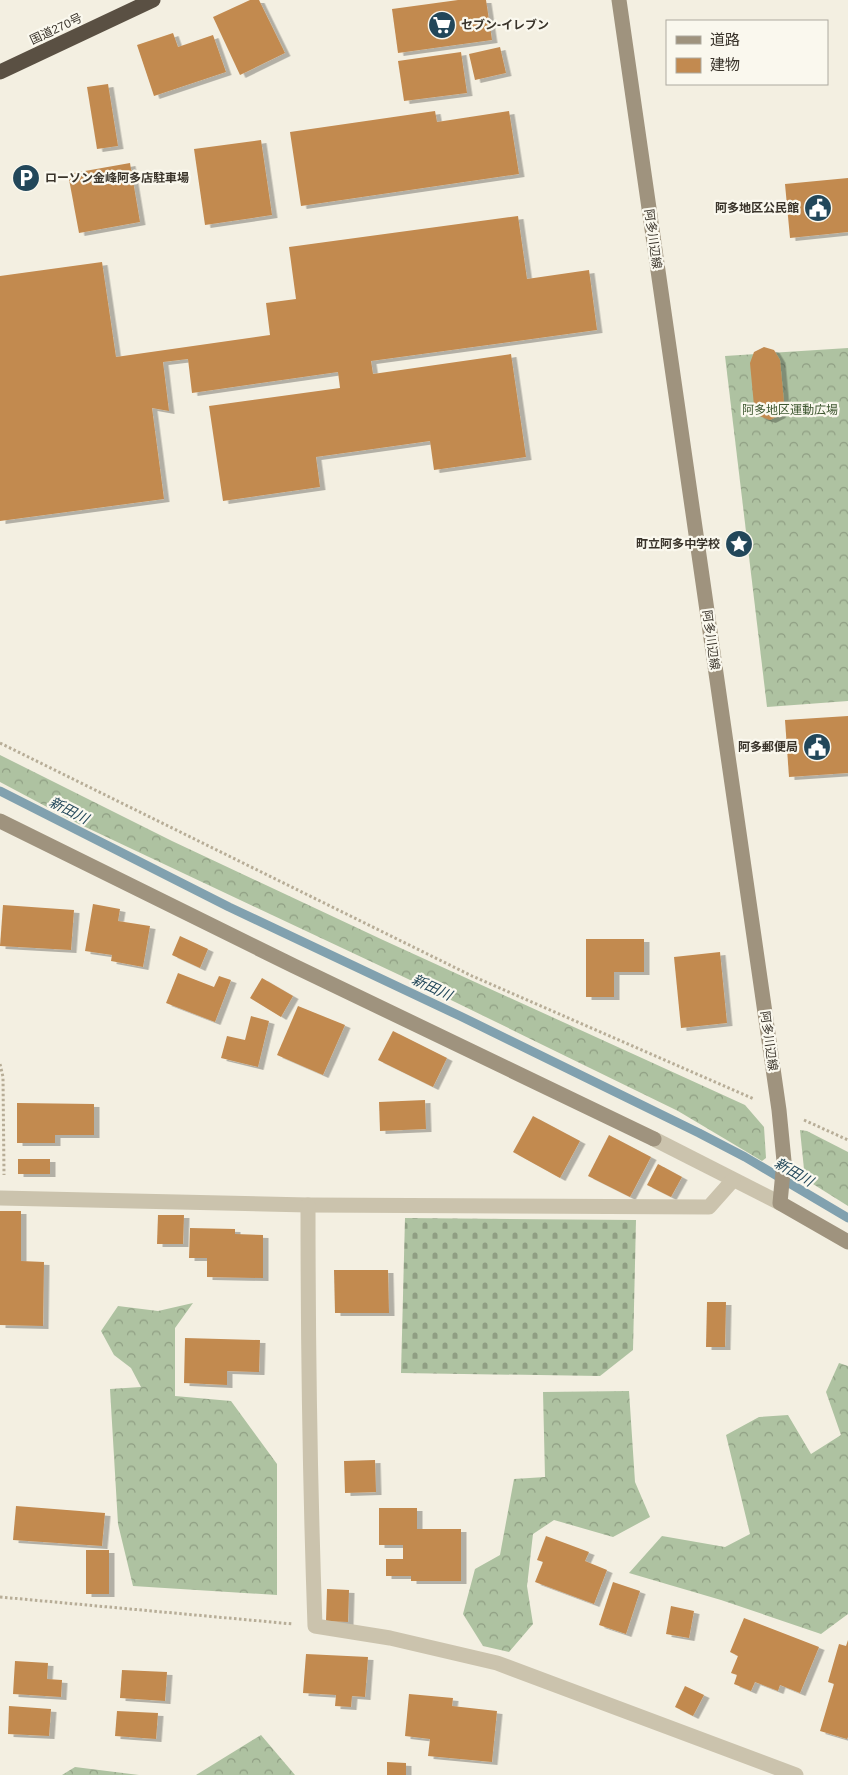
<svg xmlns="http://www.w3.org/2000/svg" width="848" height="1775" font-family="Arial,'Noto Sans JP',sans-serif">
<defs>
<pattern id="forest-crowns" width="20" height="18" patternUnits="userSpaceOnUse" patternTransform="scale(1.25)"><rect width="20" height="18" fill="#aec2a1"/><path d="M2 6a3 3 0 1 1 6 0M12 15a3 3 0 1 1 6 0" fill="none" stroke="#8f9e83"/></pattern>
<pattern id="cemetery-stones" width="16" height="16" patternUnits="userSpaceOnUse" patternTransform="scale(1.25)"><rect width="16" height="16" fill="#aec2a1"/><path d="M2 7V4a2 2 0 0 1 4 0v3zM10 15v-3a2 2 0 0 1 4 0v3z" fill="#8f9e83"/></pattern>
<filter id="shadow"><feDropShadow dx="5.5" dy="3" stdDeviation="0" flood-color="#0004"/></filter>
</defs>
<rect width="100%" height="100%" fill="#f3efe1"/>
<g fill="url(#forest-crowns)">
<polygon points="848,348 848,701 767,707 725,356"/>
<polygon points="0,755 172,841 383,940 745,1105 764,1127 766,1158 762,1161 678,1111 408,979 79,824 0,782"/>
<polygon points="800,1130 807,1131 848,1152 848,1206 805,1179"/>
<polygon points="193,1303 175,1328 175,1396 231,1401 277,1464 277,1595 133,1586 118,1524 110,1389 141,1387 131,1368 114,1355 101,1331 118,1306 158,1311"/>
<polygon points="839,1363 848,1366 848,1614 821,1634 721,1600 629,1573 662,1536 725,1547 750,1534 726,1435 759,1417 788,1415 811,1454 841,1435 826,1392"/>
<polygon points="629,1391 635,1482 650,1517 613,1537 554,1520 533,1534 527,1586 533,1624 509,1652 483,1646 463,1614 475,1569 500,1555 514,1479 545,1477 543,1392"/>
<polygon points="261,1735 295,1775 196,1775"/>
<polygon points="75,1767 139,1775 62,1775"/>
</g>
<polygon fill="url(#cemetery-stones)" points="405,1218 636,1220 633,1350 600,1376 401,1373"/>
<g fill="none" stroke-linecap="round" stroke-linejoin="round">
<polyline stroke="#81a1af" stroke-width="9" points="0,791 229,907 460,1016 699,1133 745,1157 848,1218"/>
</g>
<g fill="#c28a50" filter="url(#shadow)">
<polygon points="250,0 259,0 285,53 240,75 213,17"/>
<polygon points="458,0 486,0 492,40 398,53 392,9"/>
<polygon points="173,33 178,47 213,35 226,72 154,96 137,45"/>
<polygon points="500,47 506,73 475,80 469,54"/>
<polygon points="461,52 467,93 404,101 398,61"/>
<polygon points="108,84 118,146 97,149 87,87"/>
<polygon points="435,111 437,122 509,111 519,174 301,206 290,132"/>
<polygon points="261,140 272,215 205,225 194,149"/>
<polygon points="130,163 140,222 79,233 68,174"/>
<polygon points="848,178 848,232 790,238 785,184"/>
<polygon points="518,216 527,279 589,270 597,330 371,361 373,374 511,354 526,457 434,470 430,441 316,457 320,487 223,501 209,406 340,388 338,372 192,393 188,359 163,362 169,411 152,408 164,499 0,521 0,276 102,262 116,357 270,335 266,303 296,299 289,247"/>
<polygon points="764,347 774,350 780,360 784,403 780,415 770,420 759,416 754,406 750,363 754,352"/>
<polygon points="848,716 848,773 789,777 785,720"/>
<polygon points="93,904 120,909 118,921 150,926 143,967 111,961 112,955 85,951"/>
<polygon points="3,905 74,910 71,950 0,946"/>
<polygon points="180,936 208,949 200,968 172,955"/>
<polygon points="586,939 644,939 644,972 614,972 614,997 586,997"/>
<polygon points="720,952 727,1023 681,1028 674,957"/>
<polygon points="178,973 214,987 219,976 231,980 215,1022 166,1003"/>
<polygon points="262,978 293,996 281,1017 250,998"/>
<polygon points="298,1006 345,1025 323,1075 277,1055"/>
<polygon points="251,1016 269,1021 258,1067 221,1058 227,1036 245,1040"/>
<polygon points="393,1031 447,1058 433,1087 378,1060"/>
<polygon points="425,1100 426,1129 380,1131 379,1102"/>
<polygon points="17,1103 94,1104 94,1135 55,1135 55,1143 17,1143"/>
<polygon points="533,1116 580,1141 560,1178 513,1152"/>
<polygon points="609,1135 651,1157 630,1197 588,1176"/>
<rect x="18" y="1159" width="32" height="15"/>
<polygon points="658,1164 682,1177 671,1197 647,1185"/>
<polygon points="0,1211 21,1211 21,1261 44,1262 43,1326 0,1325"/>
<polygon points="158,1215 184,1215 183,1244 157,1244"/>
<polygon points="190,1228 235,1229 235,1234 263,1235 263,1278 207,1277 207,1258 189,1258"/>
<polygon points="334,1270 388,1270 389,1313 335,1313"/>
<polygon points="707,1302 726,1302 725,1347 706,1347"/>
<polygon points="185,1338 260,1340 259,1372 227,1371 227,1385 184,1383"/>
<polygon points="375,1460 376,1492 345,1493 344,1461"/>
<polygon points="16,1506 105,1513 102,1546 13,1540"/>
<polygon points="379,1508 417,1508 417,1529 461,1529 461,1581 411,1581 411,1576 386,1576 386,1559 403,1559 403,1545 379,1545"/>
<polygon points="546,1536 589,1552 585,1561 607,1570 594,1604 535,1582 543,1562 537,1560"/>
<rect x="86" y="1550" width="23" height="44"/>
<polygon points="613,1582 640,1591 626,1634 599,1625"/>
<polygon points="327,1589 349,1590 348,1622 326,1621"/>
<polygon points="671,1606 694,1611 689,1638 666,1634"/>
<polygon points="744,1618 819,1647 800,1693 780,1685 778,1691 755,1682 751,1691 734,1684 737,1675 731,1673 738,1656 730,1652"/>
<polygon points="848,1640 848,1737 847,1739 820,1731 834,1684 828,1682 839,1644 846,1646"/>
<polygon points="306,1654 368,1657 365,1697 352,1696 351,1707 335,1706 336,1695 303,1693"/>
<polygon points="15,1661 48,1663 47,1679 62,1680 61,1697 13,1694"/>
<polygon points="122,1670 167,1672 165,1701 120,1698"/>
<polygon points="685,1686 704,1695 693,1716 675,1707"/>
<polygon points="409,1694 453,1698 452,1706 497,1711 492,1762 428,1756 430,1739 405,1736"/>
<polygon points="9,1706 51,1709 49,1736 8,1734"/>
<polygon points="117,1711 158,1713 156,1739 115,1736"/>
<polygon points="387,1762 406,1763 406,1775 387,1775"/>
</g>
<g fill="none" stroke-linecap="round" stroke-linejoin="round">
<g stroke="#b7ad97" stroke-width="3" stroke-dasharray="2.5 2.5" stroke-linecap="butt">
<polyline points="0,743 472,976 754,1099"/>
<polyline points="0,1064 3,1077 4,1175"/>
<polyline points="804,1120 848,1140"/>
<polyline points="0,1597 293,1624"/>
</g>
<g stroke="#cbc3ad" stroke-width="15">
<polyline points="654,1139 780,1203"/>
<polyline points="0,1198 308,1205 709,1207 733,1180"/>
<path d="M308,1205C308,1345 310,1486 315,1626L390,1638L497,1663L796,1775"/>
</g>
<g stroke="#9f937e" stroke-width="15">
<polyline points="619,0 779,1110 784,1161 780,1203 848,1242"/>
<polyline points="0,821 294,966 654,1139"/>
</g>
<polyline stroke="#5a5043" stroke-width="15" points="0,72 153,0"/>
</g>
<defs>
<g id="supermarket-disc" transform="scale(1.4375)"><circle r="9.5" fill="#22475a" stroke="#faf8ee"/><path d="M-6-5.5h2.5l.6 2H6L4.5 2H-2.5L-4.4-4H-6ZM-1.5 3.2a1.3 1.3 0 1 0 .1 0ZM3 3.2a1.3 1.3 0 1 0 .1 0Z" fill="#fff"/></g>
<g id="parking-disc" transform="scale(1.4375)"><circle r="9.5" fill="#22475a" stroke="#faf8ee"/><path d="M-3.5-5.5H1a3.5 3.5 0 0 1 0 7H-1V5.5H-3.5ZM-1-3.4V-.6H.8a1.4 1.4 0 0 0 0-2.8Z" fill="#fff"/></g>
<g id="civic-disc" transform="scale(1.4375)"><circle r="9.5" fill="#22475a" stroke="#faf8ee"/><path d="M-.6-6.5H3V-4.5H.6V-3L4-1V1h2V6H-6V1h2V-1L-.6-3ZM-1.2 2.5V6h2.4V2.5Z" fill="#fff"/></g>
<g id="sight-disc" transform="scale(1.4375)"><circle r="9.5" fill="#22475a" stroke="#faf8ee"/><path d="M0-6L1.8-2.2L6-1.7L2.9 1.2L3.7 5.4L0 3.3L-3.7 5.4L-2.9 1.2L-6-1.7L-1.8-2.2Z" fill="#fff"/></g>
</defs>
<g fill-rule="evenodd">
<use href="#supermarket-disc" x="442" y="25"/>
<use href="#parking-disc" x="26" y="178"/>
<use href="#civic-disc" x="818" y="208"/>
<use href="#sight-disc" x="739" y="544"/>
<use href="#civic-disc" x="817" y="747"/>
</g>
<g text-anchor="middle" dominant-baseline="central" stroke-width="4.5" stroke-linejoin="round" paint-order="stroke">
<g font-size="12" font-weight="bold" fill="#3a342b" stroke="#faf8ee" text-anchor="end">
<text x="461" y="25" text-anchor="start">セブン-イレブン</text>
<text x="45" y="178" text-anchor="start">ローソン金峰阿多店駐車場</text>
<text x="799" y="208">阿多地区公民館</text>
<text x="720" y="544">町立阿多中学校</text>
<text x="798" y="747">阿多郵便局</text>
</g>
<g font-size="12" fill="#3a342b" stroke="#faf8ee">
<text transform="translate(56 29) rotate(-25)">国道270号</text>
<text transform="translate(653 239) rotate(82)">阿多川辺線</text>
<text transform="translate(711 640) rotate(82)">阿多川辺線</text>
<text transform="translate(769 1041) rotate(82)">阿多川辺線</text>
</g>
<g font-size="12" fill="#3e5730" stroke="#faf8ee">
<text x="790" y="410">阿多地区運動広場</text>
</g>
<g font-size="14" font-style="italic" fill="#22475a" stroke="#faf8ee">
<text transform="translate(69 810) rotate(27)">新田川</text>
<text transform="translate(432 987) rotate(25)">新田川</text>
<text transform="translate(794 1172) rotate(30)">新田川</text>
</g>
</g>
<rect x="666" y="20" width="162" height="65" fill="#faf8ee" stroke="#adaaa0"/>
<rect x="676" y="36" width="25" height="8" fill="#9f937e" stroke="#adaaa0"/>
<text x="710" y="45" font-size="15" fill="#3a342b">道路</text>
<rect x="676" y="58" width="25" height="15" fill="#c28a50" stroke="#adaaa0"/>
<text x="710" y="70" font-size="15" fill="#3a342b">建物</text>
</svg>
